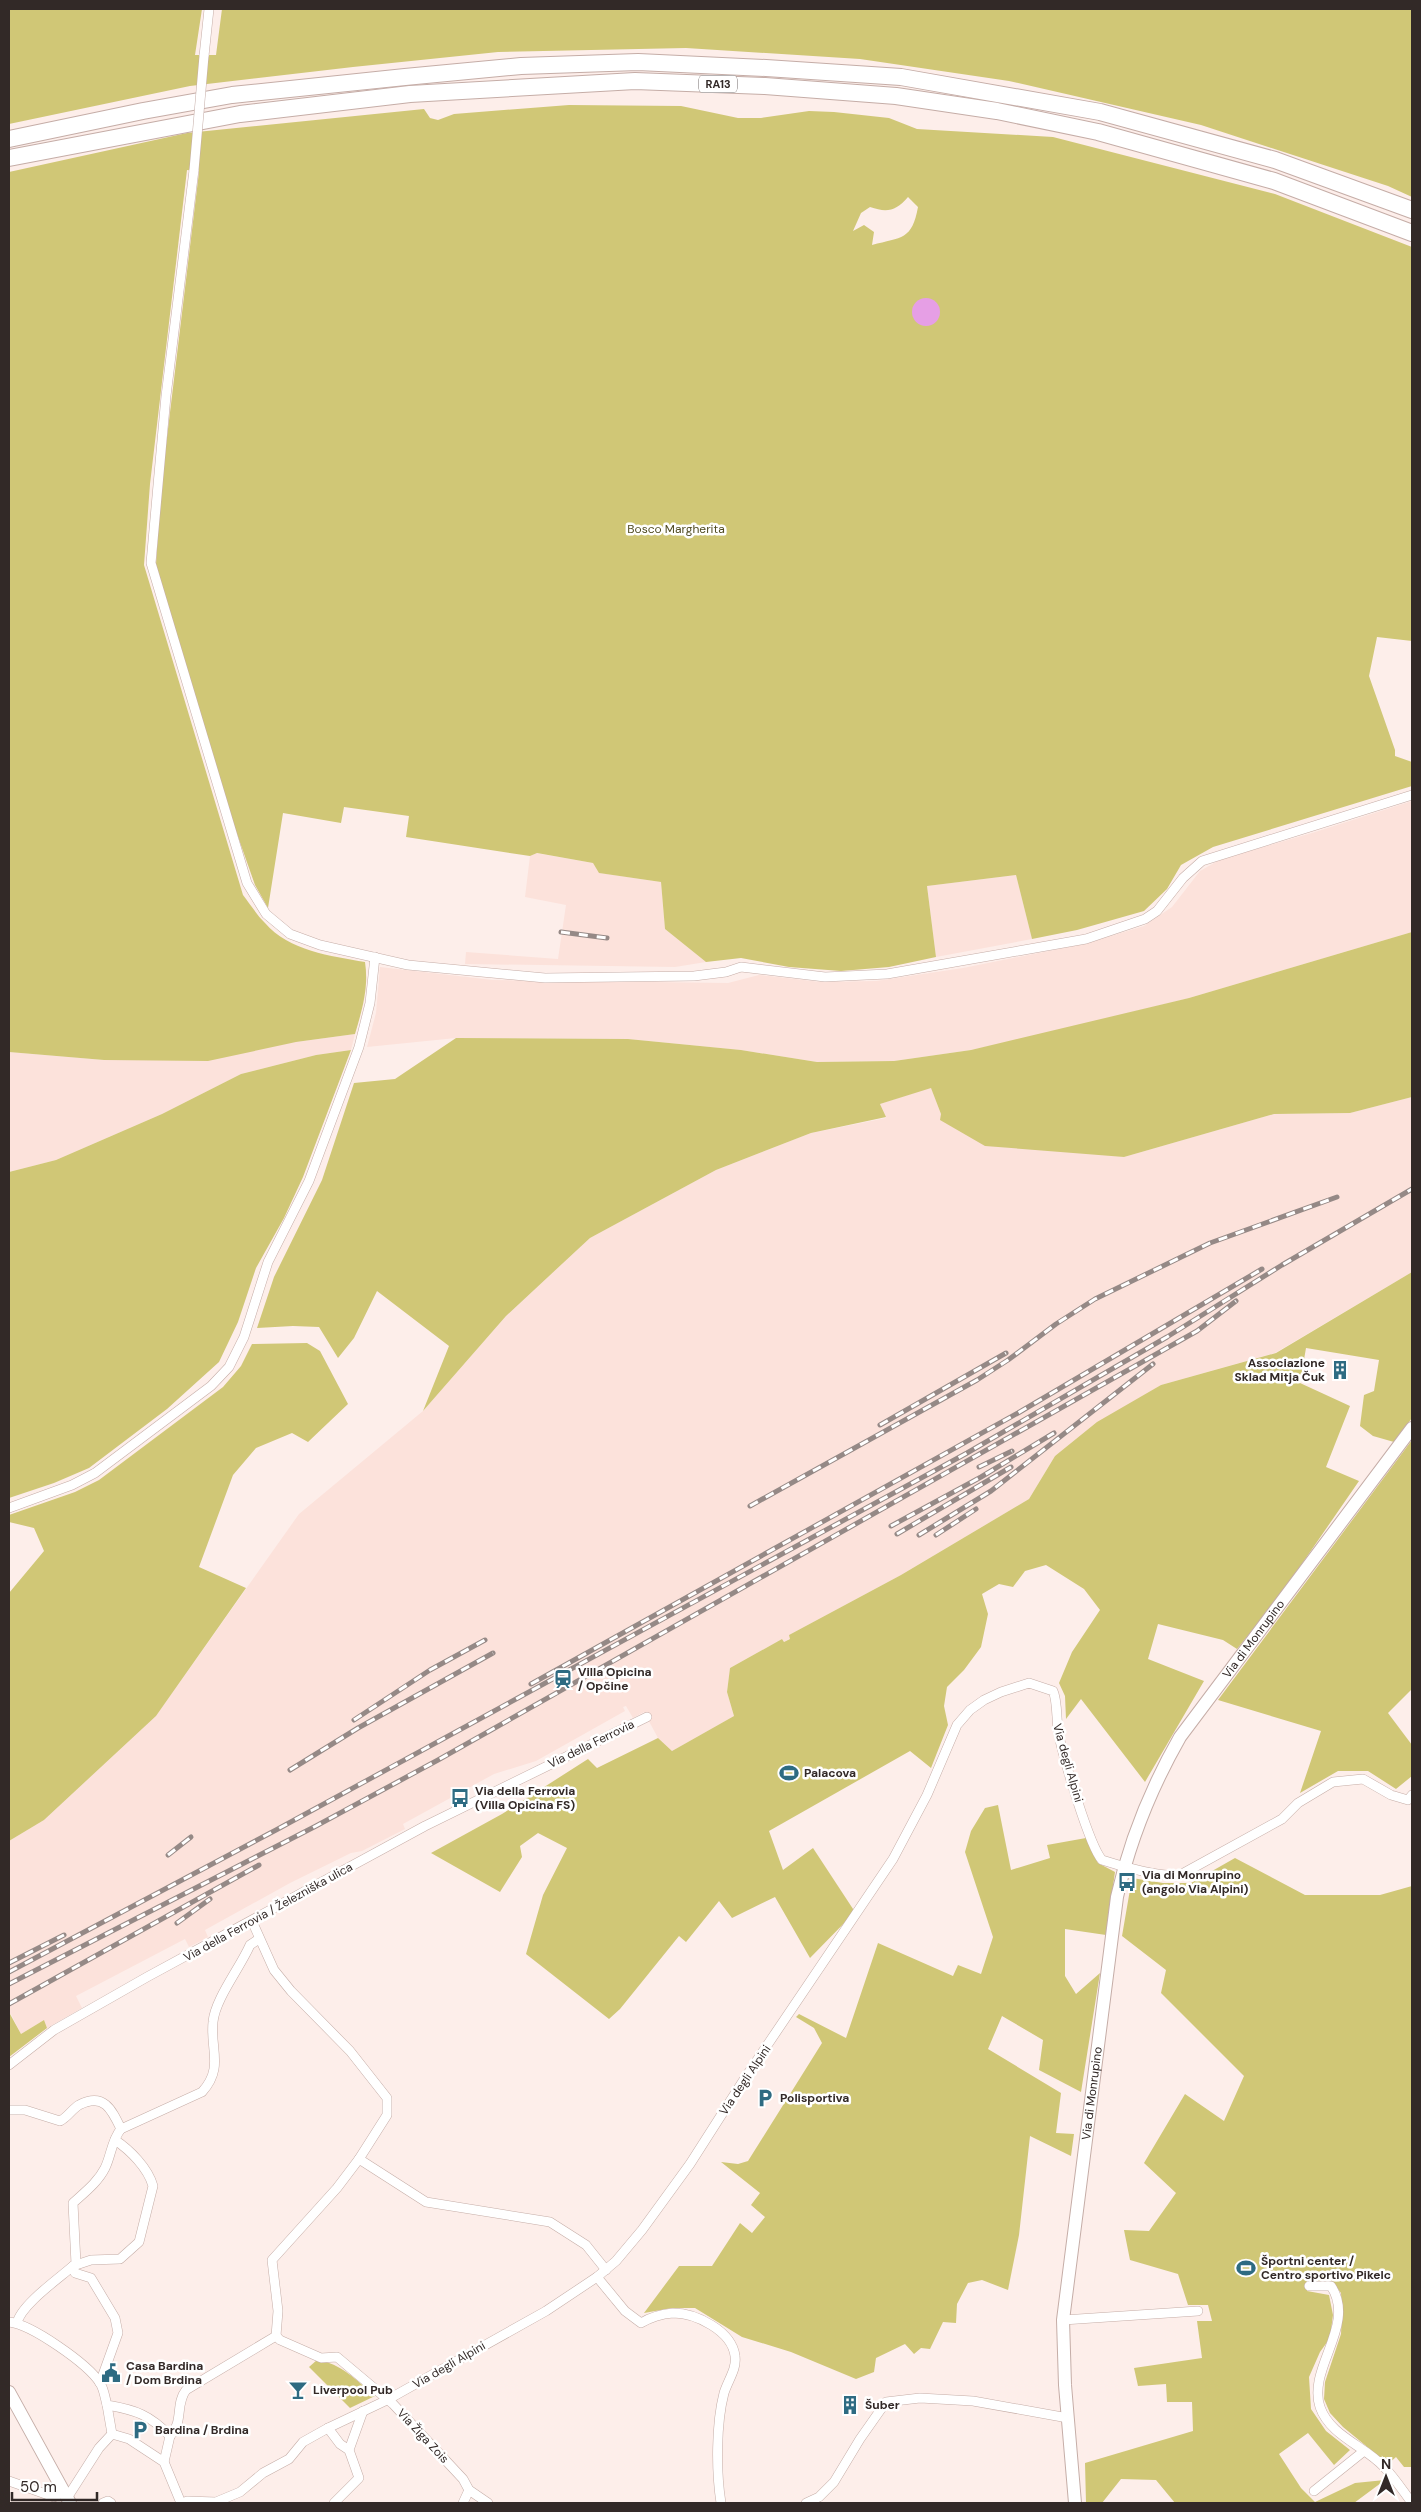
<svg xmlns="http://www.w3.org/2000/svg" width="1421" height="2512" font-family="'DM Sans',sans-serif">
<rect width="100%" height="100%" fill="#fdeeea"/>
<g fill="#fce2db">
<polygon points="1412,801 1412,932 1189,998 1036,1036 971,1050 894,1061 817,1062 741,1050 628,1039 456,1038 367,1047 376,1013 380,967 493,980 728,983 759,975 821,982 876,981 963,968 1084,944 1144,926 1172,907 1200,871 1221,859 1312,833"/>
<polygon points="536,853 593,863 600,873 661,882 665,929 706,962 675,967 465,964 466,952 558,959 566,905 525,897 530,856"/>
<polygon points="1016,875 1032,939 936,957 927,886"/>
<polygon points="355,1034 351,1050 316,1055 241,1074 162,1114 56,1160 9,1172 9,1052 104,1060 296,1042"/>
<polygon points="931,1087 941,1114 1124,1157 1274,1114 1350,1113 1412,1097 1412,1272 1275,1353 1161,1385 1055,1456 1029,1499 901,1575 789,1635 791,1638 784,1642 782,1639 730,1668 727,1692 734,1716 672,1751 658,1738 644,1712 633,1718 626,1706 623,1707 625,1711 536,1761 494,1774 403,1824 405,1829 362,1851 351,1853 290,1883 205,1930 208,1937 201,1941 189,1947 185,1939 76,1996 82,2008 47,2028 44,2020 21,2034 11,2014 9,2015 9,1841 44,1820 156,1716 299,1514 423,1411 506,1316 590,1238 716,1170 811,1133 886,1118 880,1104"/>
</g>
<g fill="#d0c776" fill-rule="evenodd">
<polygon points="9,9 202,9 195,55 216,55 222,9 1412,9 1412,197 1388,186 1201,125 1009,81 860,59 686,48 498,52 353,67 190,86 9,124"/>
<path d="M569,105L681,106L738,118H761L809,111L834,112L889,118L917,129L1053,137L1275,194L1412,247V641L1377,637L1369,676L1395,750V756L1412,762V786L1213,847L1181,865L1167,889L1144,911L1077,930L1032,939L1016,875L927,886L936,957L889,967L841,971L789,967L741,958L706,962L665,929L661,882L599,873L593,863L537,853L530,856L406,837L409,816L344,807L341,823L283,813L268,908L255,885L224,797L156,564L161,487L199,172L187,170L150,484L144,565L243,895C250,904 257,915 265,923C289,951 331,956 365,962C369,988 362,1010 355,1034L296,1042L208,1061L104,1060L9,1052V172L187,133L424,109L430,118L438,120L454,114ZM908,197L918,207C912,240 902,237 872,245L874,232L864,225L853,231L861,213L870,207C887,213 896,211 908,197Z"/>
<polygon points="1412,932 1412,1097 1350,1113 1274,1114 1124,1157 985,1146 940,1120 941,1114 931,1088 880,1104 886,1117 811,1133 716,1170 590,1238 506,1316 423,1411 449,1346 377,1291 354,1338 338,1358 319,1327 293,1326 257,1328 274,1277 322,1180 354,1083 395,1079 456,1038 628,1039 741,1050 817,1062 894,1061 971,1050 1189,998"/>
<polygon points="351,1050 303,1177 284,1218 256,1268 238,1322 219,1362 167,1409 89,1468 54,1483 9,1498 9,1172 56,1160 162,1114 241,1074 316,1055"/>
<polygon points="1412,1272 1412,1418 1394,1442 1373,1436 1360,1426 1364,1395 1374,1391 1379,1360 1306,1348 1300,1383 1350,1406 1326,1467 1359,1481 1279,1597 1237,1649 1223,1640 1158,1624 1148,1659 1204,1681 1145,1782 1081,1699 1066,1719 1065,1696 1059,1683 1072,1652 1100,1610 1084,1589 1046,1565 1025,1571 1013,1587 999,1584 982,1594 988,1614 981,1647 964,1670 947,1687 944,1706 948,1725 931,1768 910,1751 769,1831 783,1870 813,1848 855,1912 810,1958 775,1897 732,1918 719,1901 686,1942 679,1936 620,2009 609,2019 526,1954 543,1895 567,1848 538,1833 520,1846 522,1857 500,1892 431,1853 502,1814 588,1759 597,1768 658,1738 672,1751 734,1716 727,1692 730,1668 782,1639 784,1642 790,1639 789,1635 901,1575 1029,1499 1055,1456 1097,1422 1161,1385 1276,1353"/>
<polygon points="307,1343 320,1351 348,1404 308,1442 292,1433 256,1448 233,1475 199,1567 246,1588 156,1716 44,1820 9,1841 9,1593 44,1551 34,1528 9,1522 9,1515 75,1492 99,1480 223,1387 241,1366 252,1344"/>
<polygon points="1412,1440 1412,1689 1388,1713 1412,1745 1412,1776 1396,1789 1368,1771 1338,1771 1300,1793 1321,1731 1218,1700"/>
<polygon points="998,1805 1011,1870 1050,1858 1047,1845 1086,1838 1098,1863 1115,1872 1106,1935 1065,1929 1065,1976 1076,1994 1100,1973 1081,2092 1039,2070 1043,2040 1002,2016 988,2049 1061,2093 1056,2133 1074,2134 1071,2156 1030,2136 1019,2235 1008,2290 982,2280 968,2283 957,2304 956,2323 943,2322 930,2349 921,2348 914,2354 905,2344 876,2358 874,2372 856,2379 791,2352 742,2337 695,2308 672,2308 644,2313 679,2266 712,2266 740,2223 752,2233 765,2217 751,2205 760,2193 721,2162 738,2164 748,2161 822,2043 814,2028 796,2017 799,2014 846,2038 878,1943 953,1976 958,1965 981,1974 993,1937 965,1852 971,1831 985,1808"/>
<polygon points="1235,1858 1305,1895 1380,1895 1412,1886 1412,2467 1404,2467 1396,2457 1388,2464 1343,2427 1330,2413 1324,2399 1325,2382 1341,2334 1342,2312 1341,2293 1331,2280 1307,2281 1307,2291 1329,2295 1333,2315 1330,2338 1320,2352 1309,2377 1311,2409 1326,2431 1350,2450 1334,2465 1308,2433 1279,2454 1301,2488 1315,2502 1355,2483 1385,2480 1354,2503 1175,2503 1156,2480 1121,2479 1102,2503 1086,2503 1085,2463 1193,2431 1192,2402 1167,2402 1166,2384 1138,2386 1134,2368 1202,2358 1197,2321 1212,2321 1208,2305 1188,2305 1178,2274 1130,2260 1124,2230 1149,2231 1176,2193 1144,2163 1185,2094 1224,2121 1244,2076 1161,1993 1166,1970 1122,1936 1132,1878 1163,1883 1191,1883"/>
<polygon points="10,2014 21,2034 44,2020 47,2028 9,2057"/>
<path d="M317,2360C341,2363 357,2381 375,2396L350,2408L309,2367Z"/>
</g>
<circle fill="#e69fe5" cx="926" cy="312" r="14"/>
<g fill="none" stroke-linecap="round" stroke-linejoin="round">
<g stroke="#c5ada7" stroke-width="10">
<g id="street">
<polyline points="204,56 209,9"/>
<polyline points="194,170 166,396 151,563 247,883 266,914 290,934 320,945 408,965 545,978 694,976 726,972 741,967 825,977 887,974 1086,939 1145,919 1157,911 1183,878 1202,861 1412,795"/>
<polyline points="9,1508 72,1485 95,1473 211,1386 229,1367 244,1337 268,1262 309,1181 359,1047 370,1003 375,957"/>
<polyline points="252,1921 274,1970 291,1991 350,2051 387,2098 387,2115 359,2159"/>
<polyline points="9,2065 54,2030 147,1977 425,1826 647,1717"/>
<path d="M9,2110H25L60,2121C68,2117 72,2109 79,2105C104,2092 112,2110 121,2129"/>
<path d="M76,2264L73,2203C85,2192 98,2182 105,2168C111,2156 112,2139 121,2129L202,2092C224,2068 210,2049 213,2022C215,1999 240,1968 250,1945L259,1939"/>
<path d="M73,2266L91,2260L120,2259L139,2242L153,2186C148,2168 130,2150 115,2140"/>
<path d="M597,2277L625,2311L641,2323C651,2317 661,2314 673,2313C696,2313 732,2331 735,2356C737,2369 728,2380 724,2393C716,2424 716,2471 721,2503"/>
<path d="M1309,2286H1331C1357,2325 1307,2368 1320,2407C1330,2436 1365,2446 1384,2467C1394,2477 1403,2491 1412,2503"/>
<polyline points="1063,2320 1198,2311"/>
<path d="M9,2322C31,2324 88,2364 100,2383C104,2389 105,2398 107,2405C136,2410 150,2415 170,2436L164,2462"/>
<path d="M17,2323C21,2305 58,2279 73,2266L75,2273L91,2278L115,2318L118,2333L100,2383"/>
<polyline points="276,2336 280,2340 321,2358 337,2357 393,2404 463,2479 469,2490 488,2503"/>
<polyline points="107,2405 112,2434"/>
<polyline points="328,2428 340,2444 349,2450"/>
<path d="M170,2436C184,2422 175,2404 186,2390L276,2336L278,2311L272,2260L337,2188L359,2159L426,2202L550,2222L586,2245L606,2270"/>
<polyline points="9,2481 54,2497 64,2492"/>
<polyline points="1314,2491 1364,2451"/>
<polyline points="67,2498 99,2448 112,2434 129,2439 164,2462 181,2503"/>
<polyline points="103,2503 108,2501 111,2503"/>
<path d="M183,2503L187,2501L216,2502L240,2492L263,2473L289,2459L303,2442L328,2428L387,2400L546,2311L597,2277L616,2261L642,2230L690,2164L745,2078L893,1859L927,1795L957,1725L970,1710L984,1700L1001,1692L1029,1683L1053,1691C1058,1701 1056,1723 1059,1736C1064,1759 1089,1845 1102,1860C1120,1866 1165,1879 1182,1874L1282,1819L1298,1803L1333,1782L1363,1779L1391,1795L1408,1800L1412,1795"/>
<polyline points="334,2503 359,2478 349,2450 363,2411"/>
<polyline points="463,2503 469,2490"/>
<polyline points="806,2503 819,2497 834,2482 860,2439 886,2402 920,2398 973,2401 1068,2418"/>
</g>
</g>
<g stroke="#c5ada7" stroke-width="14">
<g id="secondary">
<polyline points="9,2392 70,2503"/>
<path id="s1" d="M1075,2503L1065,2385L1063,2320L1117,1897C1130,1839 1151,1788 1180,1737L1412,1428"/>
</g>
</g>
<g stroke="#c5ada7" stroke-width="18">
<g id="highway">
<polyline points="9,139 143,111 232,95 405,77 521,66 638,62 766,68 901,77 1100,112 1275,160 1412,210"/>
<polyline points="9,158 240,114 410,94 635,81 765,86 896,96 997,111 1098,132 1274,181 1412,233"/>
</g>
</g>
<use href="#street" stroke="#fff" stroke-width="9"/>
<use href="#secondary" stroke="#fff" stroke-width="12"/>
<use href="#highway" stroke="#fff" stroke-width="16"/>
<g stroke="#958986" stroke-width="5">
<g id="rail">
<polyline points="561,932 607,938"/>
<polyline points="880,1425 1006,1353"/>
<polyline points="979,1467 1012,1451"/>
<polyline points="750,1506 977,1380 1008,1360 1056,1324 1095,1299 1210,1243 1337,1197"/>
<polyline points="891,1526 981,1477 1054,1433"/>
<polyline points="897,1534 1011,1467"/>
<polyline points="919,1535 991,1491 1153,1364"/>
<polyline points="936,1535 976,1509"/>
<polyline points="531,1684 1018,1413 1262,1269"/>
<polyline points="354,1720 430,1670 485,1640"/>
<polyline points="290,1770 358,1728 493,1653"/>
<polyline points="168,1855 191,1837"/>
<polyline points="177,1923 210,1899"/>
<polyline points="9,1963 64,1935"/>
<polyline points="9,1972 276,1830 967,1453 1167,1337 1282,1265 1412,1189"/>
<polyline points="9,1984 316,1826 438,1760 1197,1331 1236,1301"/>
<polyline points="9,2004 259,1865"/>
</g>
</g>
<use href="#rail" stroke="#fff" stroke-width="3" stroke-dasharray="9" stroke-linecap="butt"/>
<g stroke="#c5ada7" stroke-width="10" stroke-linecap="butt">
<polyline id="street-bridge" points="194,170 204,56"/>
</g>
<use href="#street-bridge" stroke="#fff" stroke-width="9"/>
</g>
<defs>
<g id="building-bare" transform="scale(1.5)"><path d="M-4-6H4V6H1V3H-1V6H-4ZM-2.5-4.3h1.7v1.8h-1.7ZM.8-4.3h1.7v1.8H.8ZM-2.5-1h1.7V.8h-1.7ZM.8-1h1.7V.8H.8Z" fill="#2e6b82" stroke="#fff" stroke-width="2.5" paint-order="stroke"/></g>
<g id="station-bare" transform="scale(1.5)"><path d="M-3-6H3Q5-6 5-4V2Q5 4 3 4L4.5 6H3L1.5 4h-3L-3 6H-4.5L-3 4Q-5 4-5 2V-4Q-5-6-3-6ZM-3.5-4v3h7v-3ZM-3.5 1v1.5H-2V1ZM2 1v1.5H3.5V1Z" fill="#2e6b82" stroke="#fff" stroke-width="2.5" paint-order="stroke"/></g>
<g id="stadium-bare" transform="scale(1.5)"><path d="M0-5a6.5 5 0 1 0 0 10a6.5 5 0 1 0 0-10ZM-3.5-1.8h7v3.6h-7Z" fill="#2e6b82" stroke="#fff" stroke-width="2.5" paint-order="stroke"/></g>
<g id="bus-bare" transform="scale(1.5)"><path d="M-5-6H5V4H4V6H2V4H-2V6H-4V4H-5ZM-3.5-4V0h7V-4ZM-3.5 1.2v1.5H-2V1.2ZM2 1.2v1.5H3.5V1.2Z" fill="#2e6b82" stroke="#fff" stroke-width="2.5" paint-order="stroke"/></g>
<g id="parking-bare" transform="scale(1.5)"><path d="M-3.5-5.5H1a3.5 3.5 0 0 1 0 7H-1V5.5H-3.5ZM-1-3.4V-.6H.8a1.4 1.4 0 0 0 0-2.8Z" fill="#2e6b82" stroke="#fff" stroke-width="2.5" paint-order="stroke"/></g>
<g id="civic-bare" transform="scale(1.5)"><path d="M-.6-6.5H3V-4.5H.6V-3L4-1V1h2V6H-6V1h2V-1L-.6-3ZM-1.2 2.5V6h2.4V2.5Z" fill="#2e6b82" stroke="#fff" stroke-width="2.5" paint-order="stroke"/></g>
<g id="bar-bare" transform="scale(1.5)"><path d="M-6-5H6L.8 .8V4.5H3.5V6h-7V4.5H-.8V.8Z" fill="#2e6b82" stroke="#fff" stroke-width="2.5" paint-order="stroke"/></g>
</defs>
<g fill-rule="evenodd">
<use href="#building-bare" x="1340" y="1370"/>
<use href="#station-bare" x="563" y="1679"/>
<use href="#stadium-bare" x="789" y="1773"/>
<use href="#bus-bare" x="460" y="1798"/>
<use href="#bus-bare" x="1127" y="1882"/>
<use href="#parking-bare" x="765" y="2098"/>
<use href="#stadium-bare" x="1246" y="2268"/>
<use href="#civic-bare" x="111" y="2373"/>
<use href="#bar-bare" x="298" y="2390"/>
<use href="#building-bare" x="850" y="2405"/>
<use href="#parking-bare" x="140" y="2430"/>
</g>
<g text-anchor="middle" dominant-baseline="central" stroke-width="5" stroke-linejoin="round" paint-order="stroke">
<rect fill="#fff" stroke="#706968" stroke-width="1" x="699" y="75.5" width="38" height="17" rx="4"/>
<g font-size="11" font-weight="bold" fill="#322927">
<text x="718" y="84">RA13</text>
</g>
<g font-size="12" fill="#4f4a20" stroke="#fff">
<text x="676" y="529">Bosco Margherita</text>
</g>
<g font-size="12" font-weight="bold" fill="#322927" stroke="#fff" text-anchor="start">
<text x="1325" y="1363" text-anchor="end">Associazione<tspan x="1325" dy="14">Sklad Mitja Čuk</tspan></text>
<text x="578" y="1672">Villa Opicina<tspan x="578" dy="14">/ Opčine</tspan></text>
<text x="804" y="1773">Palacova</text>
<text x="475" y="1791">Via della Ferrovia<tspan x="475" dy="14">(Villa Opicina FS)</tspan></text>
<text x="1142" y="1875">Via di Monrupino<tspan x="1142" dy="14">(angolo Via Alpini)</tspan></text>
<text x="780" y="2098">Polisportiva</text>
<text x="1261" y="2261">Športni center /<tspan x="1261" dy="14">Centro sportivo Pikelc</tspan></text>
<text x="126" y="2366">Casa Bardina<tspan x="126" dy="14">/ Dom Brdina</tspan></text>
<text x="313" y="2390">Liverpool Pub</text>
<text x="865" y="2405">Šuber</text>
<text x="155" y="2430">Bardina / Brdina</text>
</g>
<g font-size="12" fill="#322927" stroke="#fff">
<text stroke="none"><textPath href="#s1" startOffset="905">Via di Monrupino</textPath></text>
<text transform="translate(591 1744) rotate(-26)">Via della Ferrovia</text>
<text transform="translate(1068 1763) rotate(74)">Via degli Alpini</text>
<text transform="translate(268 1912) rotate(-29)">Via della Ferrovia / Železniška ulica</text>
<text transform="translate(745 2080) rotate(-56)">Via degli Alpini</text>
<text stroke="none"><textPath href="#s1" startOffset="412">Via di Monrupino</textPath></text>
<text transform="translate(449 2365) rotate(-30)">Via degli Alpini</text>
<text transform="translate(423 2436) rotate(47)">Via Žiga Zois</text>
</g>
</g>
<rect width="1421" height="2512" fill="none" stroke="#322927" stroke-width="20"/>
<g transform="translate(1386 2477)" stroke="#ffffff" stroke-width="4" paint-order="stroke">
<path d="M0-4L9 19L0 12L-9 19Z" fill="#322927"/>
<text y="-8" font-size="14" font-weight="bold" text-anchor="middle" fill="#322927">N</text>
</g>
<path d="M12 2492v8h85v-8" fill="none" stroke="#322927" stroke-width="2.5"/>
<text x="20" y="2492" font-size="15" fill="#322927" stroke="#ffffff" stroke-width="4" paint-order="stroke">50 m</text>
</svg>
